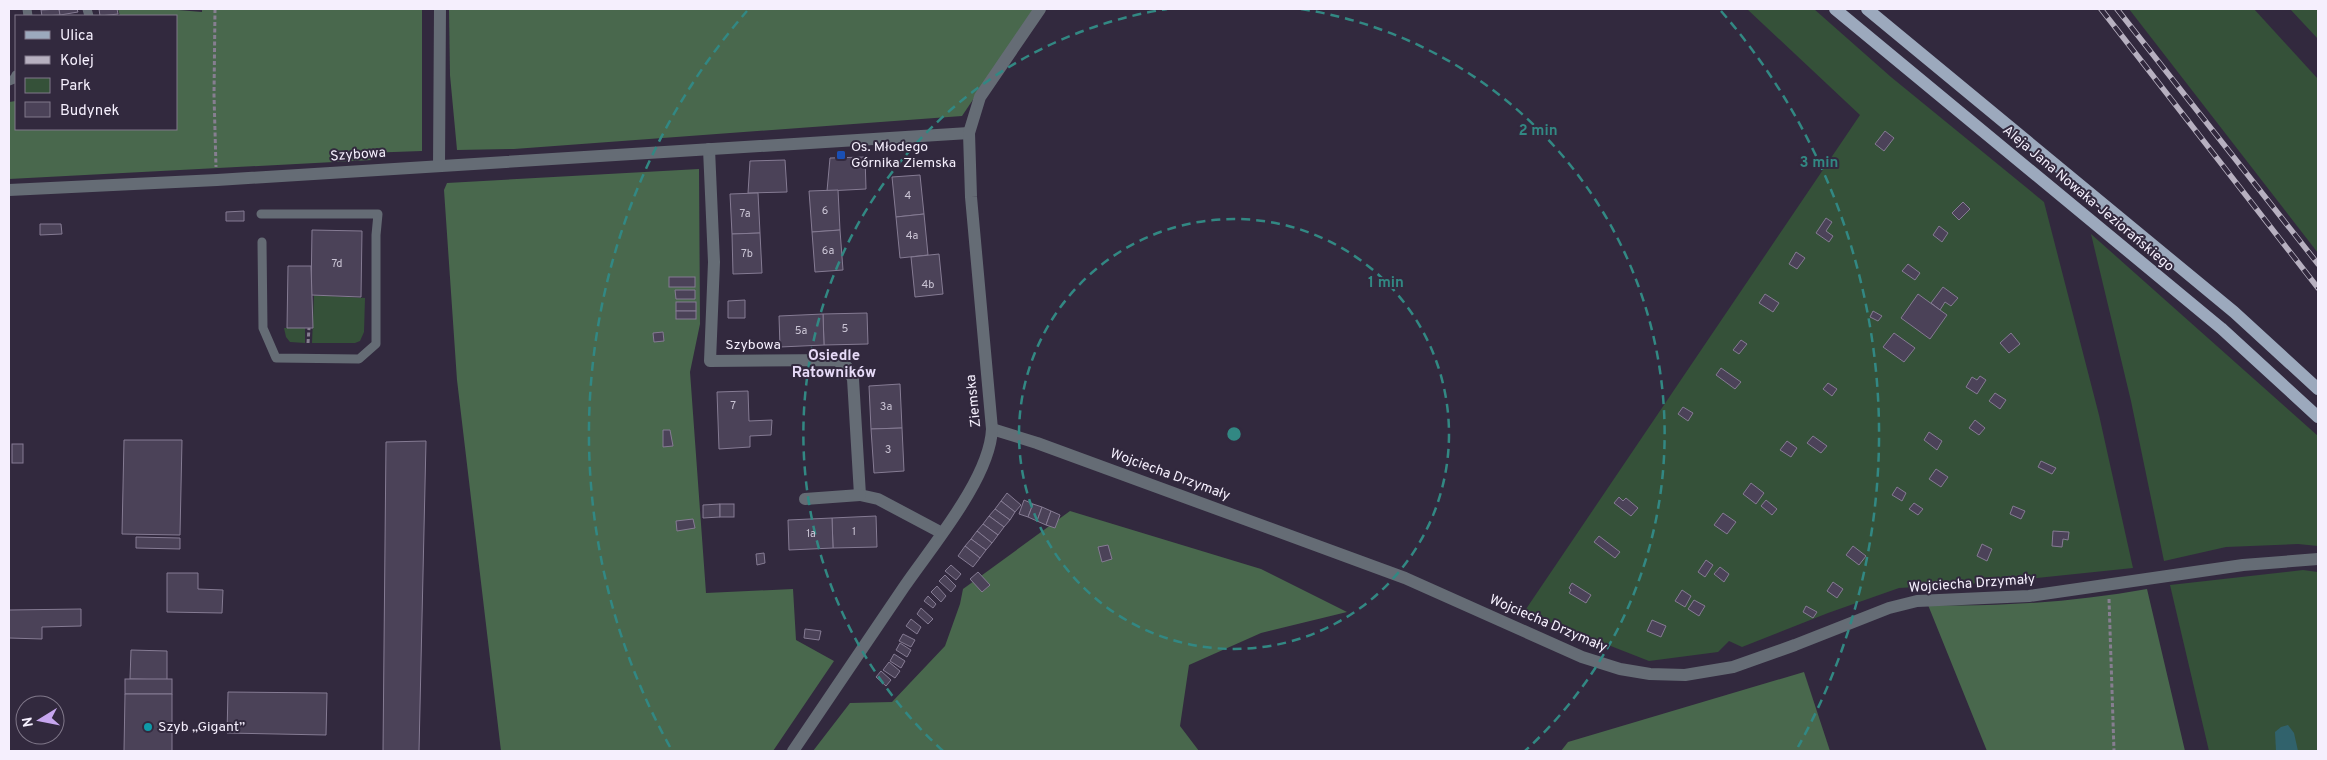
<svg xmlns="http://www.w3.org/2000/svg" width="2327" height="760" font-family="Overpass,sans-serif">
<rect width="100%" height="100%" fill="#32293e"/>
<g fill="#355139">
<polygon points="1747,9 1814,9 1891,77 2044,202 2099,415 2133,568 1999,582 1899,588 1828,613 1742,647 1729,641 1718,652 1649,661 1524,612 1860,115"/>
<polygon points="2129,9 2254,9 2318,79 2318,253"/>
<polygon points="2290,9 2318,9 2318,39"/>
<polygon points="2091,234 2318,436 2318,546 2298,544 2226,547 2164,561 2131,401"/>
<polygon points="314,295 365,298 364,332 360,341 355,343 312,343"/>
<polygon points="284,328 305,328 305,343 290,342 286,337"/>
<polygon points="2303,570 2318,572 2318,751 2209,751 2170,585"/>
</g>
<g fill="#49684d">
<polygon points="118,9 166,9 202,12 202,9 422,9 422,151 365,153 372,160 9,179 9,102 16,101 16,129 176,129 176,16 120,16"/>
<polygon points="449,9 1034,9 962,116 514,149 457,150 450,75"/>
<polygon points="699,169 700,324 690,372 706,593 793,589 796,640 834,661 773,751 501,751 457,380 444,190 447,183"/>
<polygon points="1070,511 1261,569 1347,612 1261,633 1189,665 1180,726 1199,751 813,751 850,703 892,702 945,646 960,604 963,589"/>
<path d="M2147,589L2185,751H1987L1928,605C2000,607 2075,602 2147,589Z"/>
<polygon points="1804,672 1830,751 1561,751 1568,742"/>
</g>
<polygon fill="#31626c" points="2288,725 2294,733 2298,751 2276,751 2275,732 2281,727"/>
<g fill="#4b4258" stroke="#857b93">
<polygon points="59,9 60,15 42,16 41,10"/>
<polygon points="59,9 77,9 78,12 60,15"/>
<polygon points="99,9 117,9 118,14 100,16"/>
<polygon points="1885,131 1894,138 1884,151 1875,144"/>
<polygon points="865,157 866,189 827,191 830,158"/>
<polygon points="785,160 787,192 748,193 750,161"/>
<polygon points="920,175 924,214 896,217 892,177"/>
<polygon points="838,190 840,230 812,232 809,191"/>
<polygon points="758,193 760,233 732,234 730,194"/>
<polygon points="1963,202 1970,209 1959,220 1952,213"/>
<polygon points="244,211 244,221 226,221 226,212"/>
<polygon points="924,214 928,255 900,258 896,217"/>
<polygon points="1826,218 1832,222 1826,231 1833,236 1829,242 1816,233"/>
<polygon points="40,224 61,224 62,234 40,235"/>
<polygon points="1939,226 1948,233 1942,242 1933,235"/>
<polygon points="312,230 362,231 361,297 311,295"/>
<polygon points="840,230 843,270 815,272 812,232"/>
<polygon points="760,233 762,273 733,274 732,234"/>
<polygon points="1796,252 1805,258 1797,269 1789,264"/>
<polygon points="939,254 943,294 915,297 911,257"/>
<polygon points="1908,264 1920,273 1915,280 1902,271"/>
<polygon points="288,266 311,266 313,328 287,328"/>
<rect x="669" y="277" width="26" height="10"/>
<polygon points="1943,287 1958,298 1951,306 1945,302 1940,310 1931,303"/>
<polygon points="675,290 695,290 695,299 676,299"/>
<polygon points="1765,294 1779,303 1773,312 1759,303"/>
<polygon points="1918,294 1947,315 1930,339 1901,318"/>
<polygon points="745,300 745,318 728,318 728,301"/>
<rect x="676" y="302" width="20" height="9"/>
<rect x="676" y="311" width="20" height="8"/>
<polygon points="1873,311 1882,316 1878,321 1870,317"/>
<polygon points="867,313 868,344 824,345 823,314"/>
<polygon points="823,314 824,345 780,347 779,316"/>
<polygon points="663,332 664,341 654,342 653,333"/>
<polygon points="1894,333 1915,348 1904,362 1883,347"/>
<polygon points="2011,333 2020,344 2009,353 2000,343"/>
<polygon points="1741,340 1747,344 1739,354 1733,350"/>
<polygon points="1721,368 1741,382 1735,389 1716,375"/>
<polygon points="1980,376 1986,380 1977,394 1966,387 1972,377 1977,380"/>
<polygon points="1828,383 1837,389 1832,396 1823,389"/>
<polygon points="900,384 902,428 871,429 869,386"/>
<polygon points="748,391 749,421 772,420 771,435 750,436 750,447 719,449 717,392"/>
<polygon points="1995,393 2006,400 2000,409 1989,401"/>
<polygon points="1683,407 1693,413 1688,421 1678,414"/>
<polygon points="1975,420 1985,428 1979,435 1969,428"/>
<polygon points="902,428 904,471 874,473 871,429"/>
<polygon points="663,430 670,430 673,446 663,447"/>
<polygon points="1929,432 1942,441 1937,450 1924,440"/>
<polygon points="1813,436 1827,446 1821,453 1807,443"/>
<polygon points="124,440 182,440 180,535 122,534"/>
<polygon points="426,441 419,751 383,751 386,442"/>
<polygon points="1787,441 1797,448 1791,457 1780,450"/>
<rect x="12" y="444" width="11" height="19"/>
<polygon points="2041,461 2056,468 2052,474 2038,467"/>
<polygon points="1936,469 1948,477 1941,487 1929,479"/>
<polygon points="1751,483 1764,493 1756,504 1743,494"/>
<polygon points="1897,487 1906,493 1902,501 1892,495"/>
<polygon points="1007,493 1021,505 1015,512 1001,501"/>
<polygon points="1619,497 1623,501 1626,498 1638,508 1631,516 1614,503"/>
<polygon points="1024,500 1033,504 1028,517 1019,514"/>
<polygon points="1766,500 1777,509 1772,515 1761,506"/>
<polygon points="1001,501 1015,512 1010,520 995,509"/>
<polygon points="1914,503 1923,509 1918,515 1909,509"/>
<polygon points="720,504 720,517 703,518 703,505"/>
<rect x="720" y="504" width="14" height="13"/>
<polygon points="1033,504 1042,507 1037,521 1028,517"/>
<polygon points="2013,506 2025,511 2021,519 2010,514"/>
<polygon points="1042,507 1051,511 1046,525 1037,521"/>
<polygon points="995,509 1010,520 1004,527 989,516"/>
<polygon points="1051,511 1060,515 1055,528 1046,525"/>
<polygon points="1723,513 1736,522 1727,534 1714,525"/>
<polygon points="876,516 877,547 833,548 832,518"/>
<polygon points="989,516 1004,527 998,535 983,524"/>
<polygon points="832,518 833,548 789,550 788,520"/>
<polygon points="693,519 695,528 677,531 676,521"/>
<polygon points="983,524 998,535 992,543 977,531"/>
<polygon points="977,531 992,543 986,550 971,539"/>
<polygon points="2053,531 2069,532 2068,540 2063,539 2062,547 2052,546"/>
<polygon points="1599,536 1620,552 1615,558 1594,542"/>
<polygon points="136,537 180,538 180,549 136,548"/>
<polygon points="971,539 986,550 980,558 965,546"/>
<polygon points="1982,544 1992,549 1987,561 1977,556"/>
<polygon points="1108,545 1112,559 1102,562 1098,547"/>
<polygon points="965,546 980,558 973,567 958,556"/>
<polygon points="1853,546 1866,556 1859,565 1846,555"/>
<polygon points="764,553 765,563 757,565 756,554"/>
<polygon points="1706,560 1713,565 1705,577 1698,572"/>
<polygon points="951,565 961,574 956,580 945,571"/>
<polygon points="1720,567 1729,574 1724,582 1714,574"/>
<polygon points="978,572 990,585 982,592 970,579"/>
<polygon points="167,573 198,573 198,589 223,590 222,613 167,612"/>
<polygon points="945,575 956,586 951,592 939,581"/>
<polygon points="1833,582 1843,589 1837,598 1827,591"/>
<polygon points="1572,583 1591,595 1586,603 1569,593 1571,590 1569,588"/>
<polygon points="937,586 946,596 941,602 931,592"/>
<polygon points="1682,590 1691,596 1685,607 1675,601"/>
<polygon points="928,596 936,604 933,608 924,601"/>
<polygon points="1694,600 1705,606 1699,616 1688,609"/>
<polygon points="1806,606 1817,612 1813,618 1803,612"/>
<polygon points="921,608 933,619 928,624 917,614"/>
<polygon points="81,609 81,626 42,627 42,639 9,638 9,610"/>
<polygon points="911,619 921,627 917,634 906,626"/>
<polygon points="1652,620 1666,626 1661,637 1647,631"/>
<polygon points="805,629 821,631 819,640 804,638"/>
<polygon points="903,634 915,640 911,647 899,641"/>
<polygon points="900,643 911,650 907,657 896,650"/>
<polygon points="131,650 167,651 167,680 130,679"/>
<polygon points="894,654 905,661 901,668 890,661"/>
<polygon points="889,662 900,671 895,678 883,670"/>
<polygon points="881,671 891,680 886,686 876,677"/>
<rect x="125" y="679" width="47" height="15"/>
<polygon points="228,692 327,693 326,735 227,733"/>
<polygon points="125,694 172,694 172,751 124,751"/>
</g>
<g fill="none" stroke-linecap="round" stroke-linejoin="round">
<g stroke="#867e90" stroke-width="3" stroke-dasharray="4 2.5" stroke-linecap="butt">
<polyline points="215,9 214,95 216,167"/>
<polyline points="308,343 309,328"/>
<polyline points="2109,599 2114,751"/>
</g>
<g stroke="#656c75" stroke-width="9">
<polyline points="27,9 28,16"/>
<polyline points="87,9 89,16"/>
<polyline points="9,81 14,79 16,75"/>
<polyline points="261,214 378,214 376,235 376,344 359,359 276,358 263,328 262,242"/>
</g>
<g stroke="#656c75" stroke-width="12">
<polyline points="709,149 714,262 710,361 836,360 847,367 853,379 860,495 878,499 942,533"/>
<polyline points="439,166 440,9"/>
<polyline points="9,190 217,180 969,133"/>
<polyline points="992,429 1037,443 1405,578 1582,657 1620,669 1650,674 1685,675 1733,667 1795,645 1889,608 1917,601 2029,596 2243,565 2318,559"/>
<polyline points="805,499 860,495"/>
</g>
<path stroke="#656c75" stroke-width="12" d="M793,751C830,697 867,642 904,587C932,546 990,478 992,429L971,197L969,133L980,97L1040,9"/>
<g stroke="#9ca9bd" stroke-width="12">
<polyline points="1835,9 2221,328 2318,417"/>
<polyline points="1867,9 2234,312 2318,389"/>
</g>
<g stroke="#b7b0c0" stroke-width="5.5">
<g id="rail">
<polyline points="2101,9 2318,288"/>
<polyline points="2117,9 2318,264"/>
</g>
</g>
<use href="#rail" stroke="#32293e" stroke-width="4" stroke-dasharray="11" stroke-linecap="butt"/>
</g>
<g fill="none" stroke="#328883" stroke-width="2.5" stroke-dasharray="9 6">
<circle cx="1234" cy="434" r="215"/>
<path d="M943 751A430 430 0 0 1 1167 9M1301 9A430 430 0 0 1 1525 751"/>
<path d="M670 747A645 645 0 0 1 747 11M1721 11A645 645 0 0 1 1798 747"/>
</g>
<rect fill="#1a4fb4" stroke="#32293e" stroke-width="2" x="836" y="150" width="10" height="10" rx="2.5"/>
<circle fill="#0f9aa8" stroke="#32293e" stroke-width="2" cx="148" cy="727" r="5"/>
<g text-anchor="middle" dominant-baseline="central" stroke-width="4" stroke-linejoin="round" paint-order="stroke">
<g font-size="11" fill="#cac4d4">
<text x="908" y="196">4</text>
<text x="825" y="211">6</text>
<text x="745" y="214">7a</text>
<text x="912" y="236">4a</text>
<text x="828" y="251">6a</text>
<text x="747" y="254">7b</text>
<text x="337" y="264">7d</text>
<text x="928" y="285">4b</text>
<text x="845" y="329">5</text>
<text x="801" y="331">5a</text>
<text x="733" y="406">7</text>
<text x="886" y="407">3a</text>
<text x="888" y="450">3</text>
<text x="854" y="532">1</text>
<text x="811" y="534">1a</text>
</g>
<g font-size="14" fill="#f5effd" stroke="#32293e" text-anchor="start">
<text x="851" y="147">Os. Młodego<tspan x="851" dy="16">Górnika Ziemska</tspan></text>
<text x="158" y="727">Szyb „Gigant”</text>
</g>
<g font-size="14" fill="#f5effd" stroke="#32293e">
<text transform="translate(358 155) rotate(-4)">Szybowa</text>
<text transform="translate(2088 199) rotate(40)">Aleja Jana Nowaka-Jeziorańskiego</text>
<text x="753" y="345">Szybowa</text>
<text transform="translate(974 401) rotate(-96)">Ziemska</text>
<text transform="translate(1170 475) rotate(20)">Wojciecha Drzymały</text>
<text transform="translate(1972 584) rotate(-4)">Wojciecha Drzymały</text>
<text transform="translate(1548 624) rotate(23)">Wojciecha Drzymały</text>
</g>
<g font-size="15" font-weight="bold" fill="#e7dbf8" stroke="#32293e">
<text x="834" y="356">Osiedle<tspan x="834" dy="17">Ratowników</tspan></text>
</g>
</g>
<circle cx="1234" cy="434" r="8" fill="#328883" stroke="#32293e" stroke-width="2.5"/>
<g font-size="15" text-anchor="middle" font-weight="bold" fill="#328883" stroke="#32293e" stroke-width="4" stroke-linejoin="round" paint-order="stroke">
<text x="1538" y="135">2 min</text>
<text x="1819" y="167">3 min</text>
<text x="1386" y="287">1 min</text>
</g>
<rect width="2327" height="760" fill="none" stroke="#f5effd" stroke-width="20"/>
<rect x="15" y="15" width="162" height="115" fill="#32293e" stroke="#80788a"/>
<rect x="25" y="31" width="25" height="8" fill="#9ca9bd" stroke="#80788a"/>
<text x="60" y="40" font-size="15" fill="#f5effd">Ulica</text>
<rect x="25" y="56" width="25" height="8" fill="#b7b0c0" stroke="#80788a"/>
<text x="60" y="65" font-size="15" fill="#f5effd">Kolej</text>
<rect x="25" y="78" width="25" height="15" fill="#355139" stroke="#80788a"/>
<text x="60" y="90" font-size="15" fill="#f5effd">Park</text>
<rect x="25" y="102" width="25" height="15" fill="#4b4258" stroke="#80788a"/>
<text x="60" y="115" font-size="15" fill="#f5effd">Budynek</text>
<g transform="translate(40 720) rotate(260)"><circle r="24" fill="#32293e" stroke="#80788a"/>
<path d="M0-4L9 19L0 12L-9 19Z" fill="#c7a6ef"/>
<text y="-8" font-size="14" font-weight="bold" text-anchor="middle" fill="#f5effd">N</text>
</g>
</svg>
